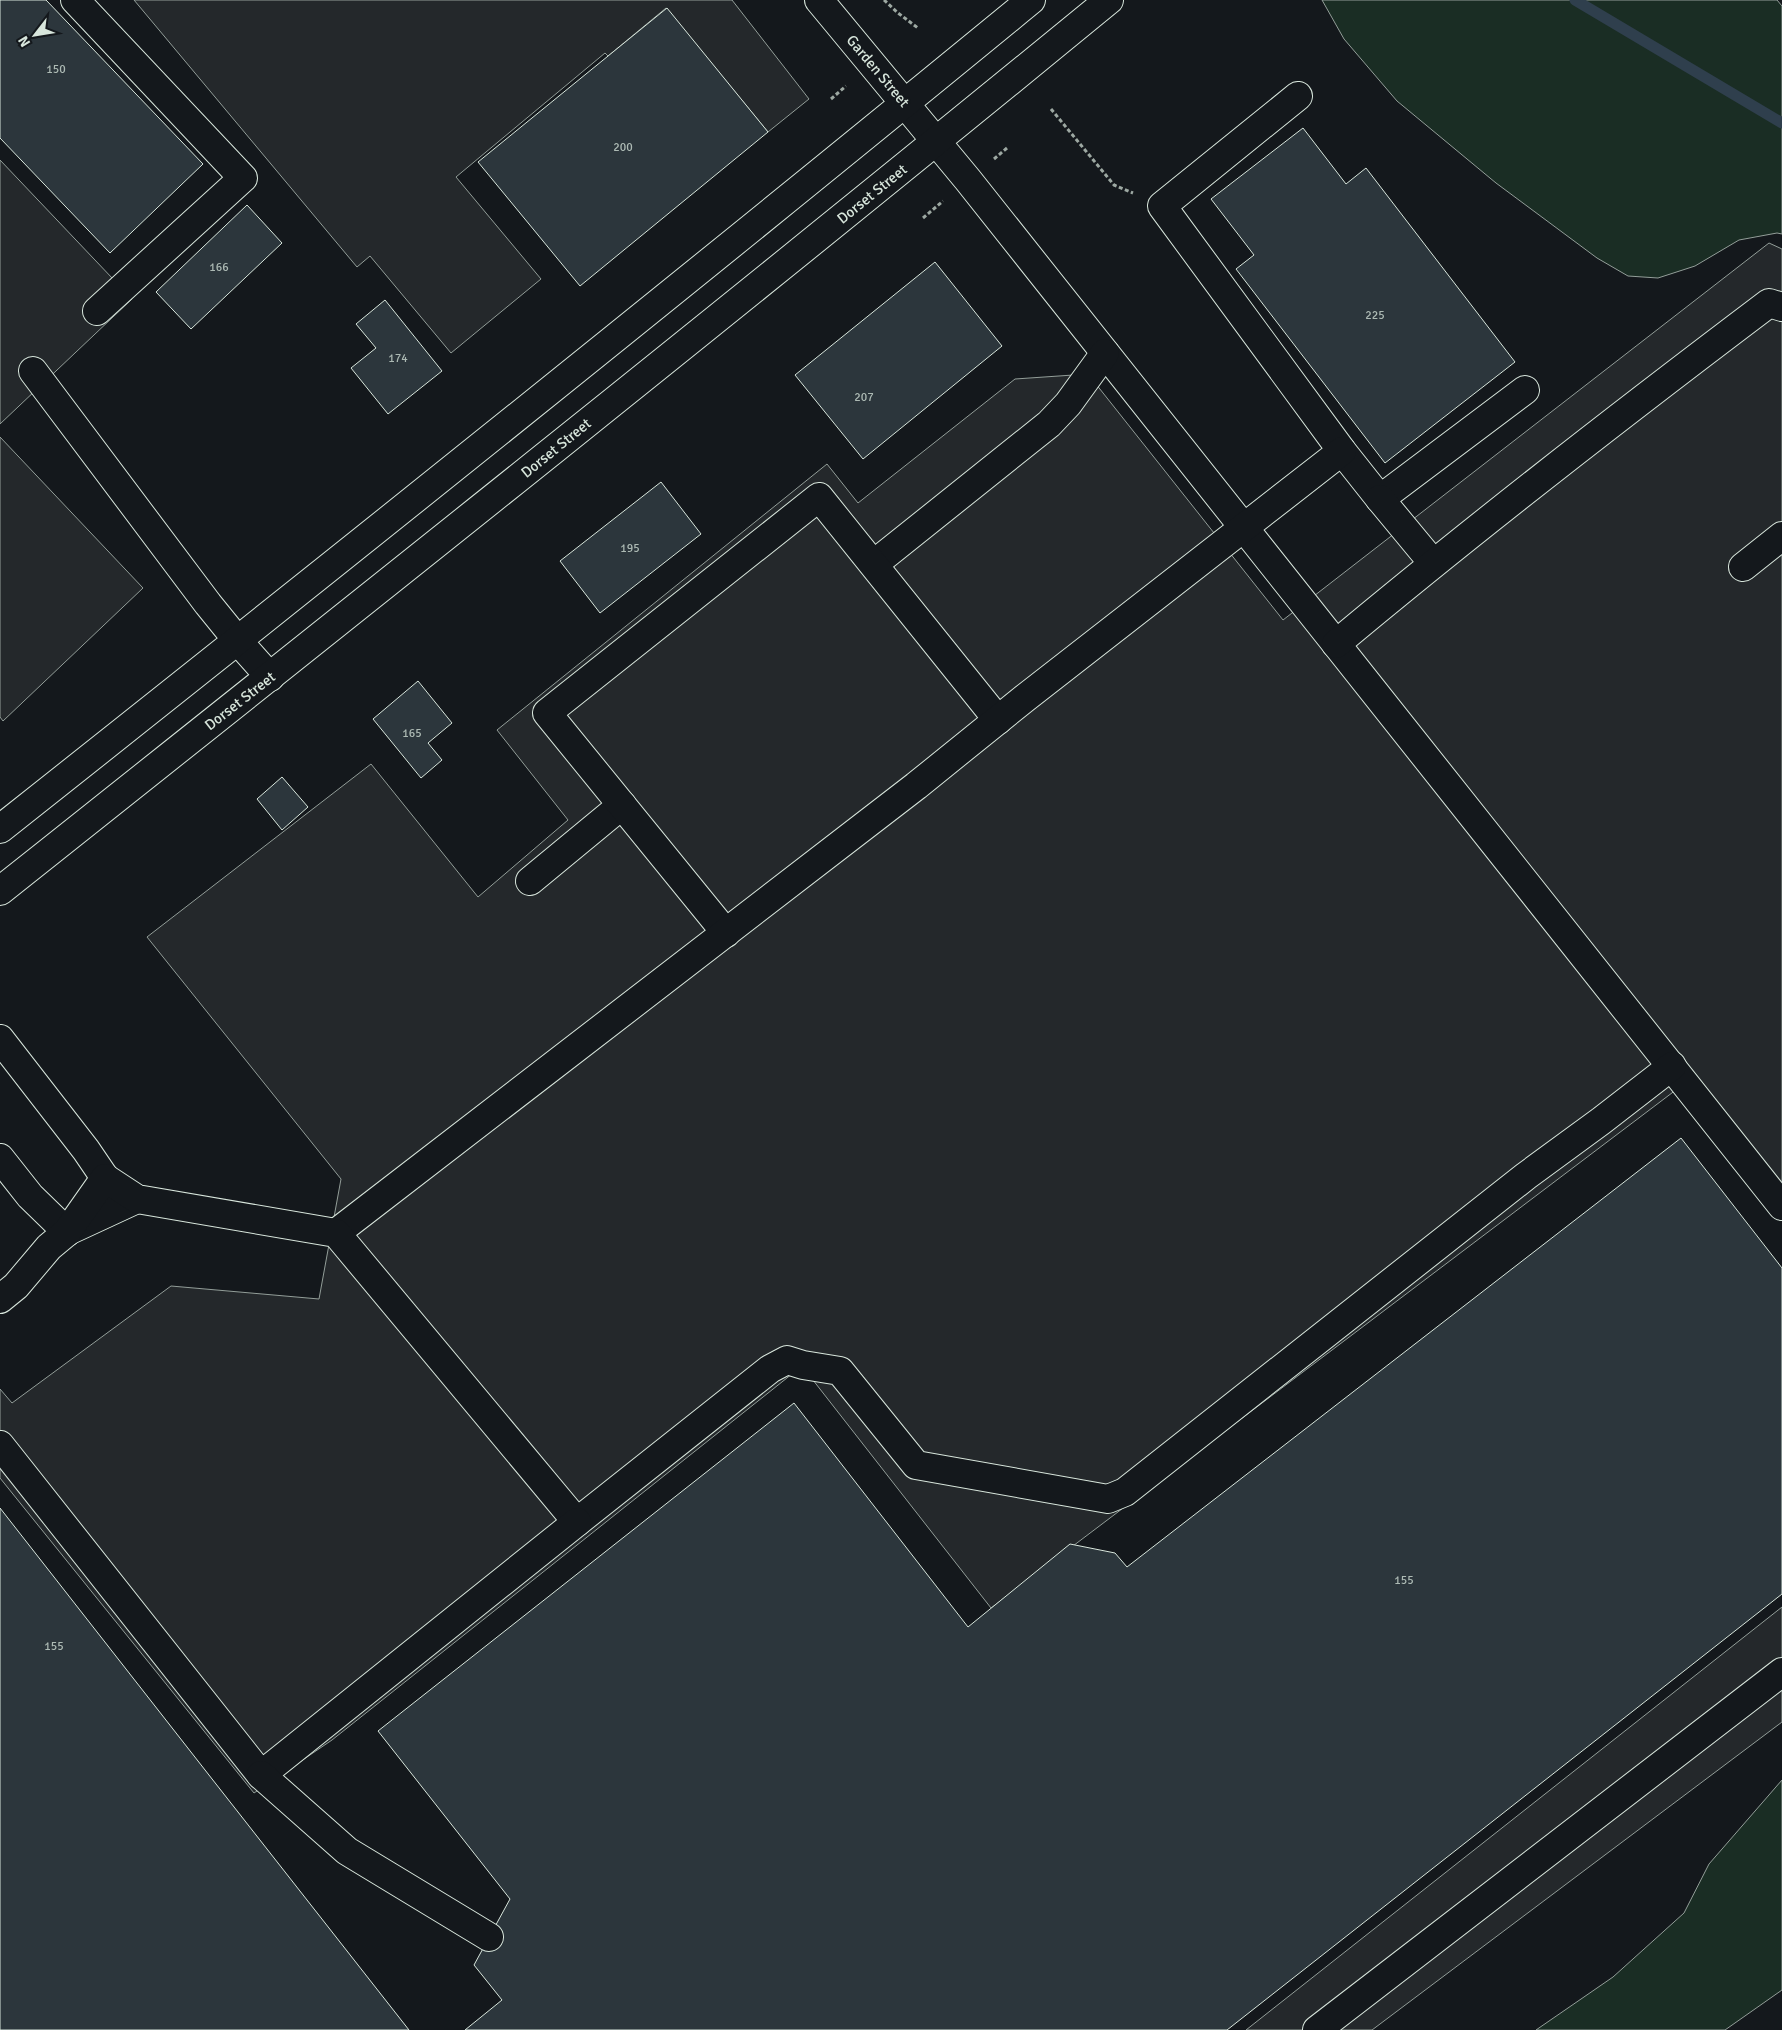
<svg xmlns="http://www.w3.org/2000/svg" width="1782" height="2030" font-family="Signika,sans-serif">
<rect width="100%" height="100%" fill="#14181c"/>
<g fill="#1a2d24" stroke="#939e99">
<polygon points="1322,0 1777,0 1782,6 1782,234 1777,233 1739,240 1695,266 1658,278 1628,276 1597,258 1496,183 1397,101 1344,39"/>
<polygon points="1782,1780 1782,1990 1725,2030 1536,2030 1613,1977 1684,1913 1709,1864"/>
</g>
<g fill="#24282b" stroke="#939e99">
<polygon points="134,0 732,0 809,99 768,132 666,8 608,56 605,53 456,177 541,279 451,353 370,256 357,267"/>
<polygon points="0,160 132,299 0,424"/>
<polygon points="1769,243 1782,249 1782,1190 1693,1077 991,1608 802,1366 332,1740 254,1793 0,1478 0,1389 12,1403 171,1286 319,1299 341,1179 147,937 371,764 478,897 568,820 497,730 827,464 858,503 1015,379 1088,374 1283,620"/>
<polygon points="0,437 143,588 3,721 0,717"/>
<polygon points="1782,1607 1782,1722 1372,2030 1246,2030"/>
</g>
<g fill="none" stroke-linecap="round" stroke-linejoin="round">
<polyline stroke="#2f3f4d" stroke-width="11" points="1575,0 1782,123"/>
</g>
<g fill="#2c363c" stroke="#d8e6dc">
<polygon points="0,0 46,0 203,164 110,253 0,138"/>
<polygon points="667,8 768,132 580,286 478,162"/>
<polygon points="1303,128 1346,184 1366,168 1515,362 1385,463 1236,269 1254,255 1211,199"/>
<polygon points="247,205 282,243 191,329 156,292"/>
<polygon points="935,262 1002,346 863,459 795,375"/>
<polygon points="385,300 442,371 388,414 351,368 376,348 356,324"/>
<polygon points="661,482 701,534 600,613 560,561"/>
<polygon points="418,681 452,723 428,743 442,760 421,778 373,719"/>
<polygon points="282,777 308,807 282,830 257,799"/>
<polygon points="1681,1138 1782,1268 1782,1594 1227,2030 465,2030 502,2000 474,1965 510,1899 378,1731 794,1403 968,1627 1070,1544 1115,1553 1127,1567"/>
<polygon points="0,1508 216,1784 409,2030 0,2030"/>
</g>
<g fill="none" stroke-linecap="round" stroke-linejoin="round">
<g stroke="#d8e6dc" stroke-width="30">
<g id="minor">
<polyline points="75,0 243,178 97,311"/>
<polyline points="819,0 968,180 1782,1206"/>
<polyline points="1298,96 1162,206 1342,451 1380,499 1525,390"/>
<polyline points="33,371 208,604 238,641"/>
<polyline points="1380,499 1433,563"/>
<polyline points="874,564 1049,424 1068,404 1105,353"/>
<polyline points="1743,567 1782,536"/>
<path d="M1336,644C1477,526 1622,414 1769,303L1782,307"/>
<polyline points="530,881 622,805"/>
<polyline points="726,933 547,713 819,497 998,720"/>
<polyline points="0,1039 86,1150 105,1178"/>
<polyline points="0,1158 30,1196 67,1232"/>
<polyline points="68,1231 137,1199"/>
<polyline points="336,1233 916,786 1025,698 1342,451"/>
<polyline points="0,1299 16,1286 49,1247 67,1232 105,1178 137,1199 336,1233 577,1522 770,1369 787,1360 803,1365 840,1371 916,1465 1108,1499 1125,1492 1526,1176 1601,1121 1672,1066"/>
<polyline points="0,1445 261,1775 577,1522"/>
<polyline points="261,1775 347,1851 489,1937"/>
<polyline points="1317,2030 1782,1672"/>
</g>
</g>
<g stroke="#d8e6dc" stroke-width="30">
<g id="major">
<polyline points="238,641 270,677"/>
<path d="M0,829C346,555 690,280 1031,0"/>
<path d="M0,891C371,596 742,301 1109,0"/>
</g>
</g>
<g stroke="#9da8a2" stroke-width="3" stroke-dasharray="4 2.5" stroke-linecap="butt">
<polyline points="884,0 898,13 918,28"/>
<polyline points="831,99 846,86"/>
<polyline points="1051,109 1114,185 1133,193"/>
<polyline points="994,159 1007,148"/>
<polyline points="923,218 943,201"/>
</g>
<use href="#minor" stroke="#14181c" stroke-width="28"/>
<use href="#major" stroke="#14181c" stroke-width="28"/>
</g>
<g text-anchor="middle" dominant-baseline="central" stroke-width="4" stroke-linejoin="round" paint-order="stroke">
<g font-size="12" fill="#adbab4">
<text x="56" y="69">150</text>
<text x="623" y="147">200</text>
<text x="219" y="267">166</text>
<text x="1375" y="315">225</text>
<text x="398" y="358">174</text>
<text x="864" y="397">207</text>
<text x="630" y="548">195</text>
<text x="412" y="733">165</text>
<text x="1404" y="1580">155</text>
<text x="54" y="1646">155</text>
</g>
<g font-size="15" fill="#d8e6dc" stroke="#14181c">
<text transform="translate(878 71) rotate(50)">Garden Street</text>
<text transform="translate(872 194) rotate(-39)">Dorset Street</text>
<text transform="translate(556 448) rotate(-39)">Dorset Street</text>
<text transform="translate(240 701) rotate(-38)">Dorset Street</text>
</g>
</g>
<g transform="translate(35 35) rotate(239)" stroke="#14181c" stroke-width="4" paint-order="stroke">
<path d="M0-4L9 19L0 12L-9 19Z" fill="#d8e6dc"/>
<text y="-8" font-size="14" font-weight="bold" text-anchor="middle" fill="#d8e6dc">N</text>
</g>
</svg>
